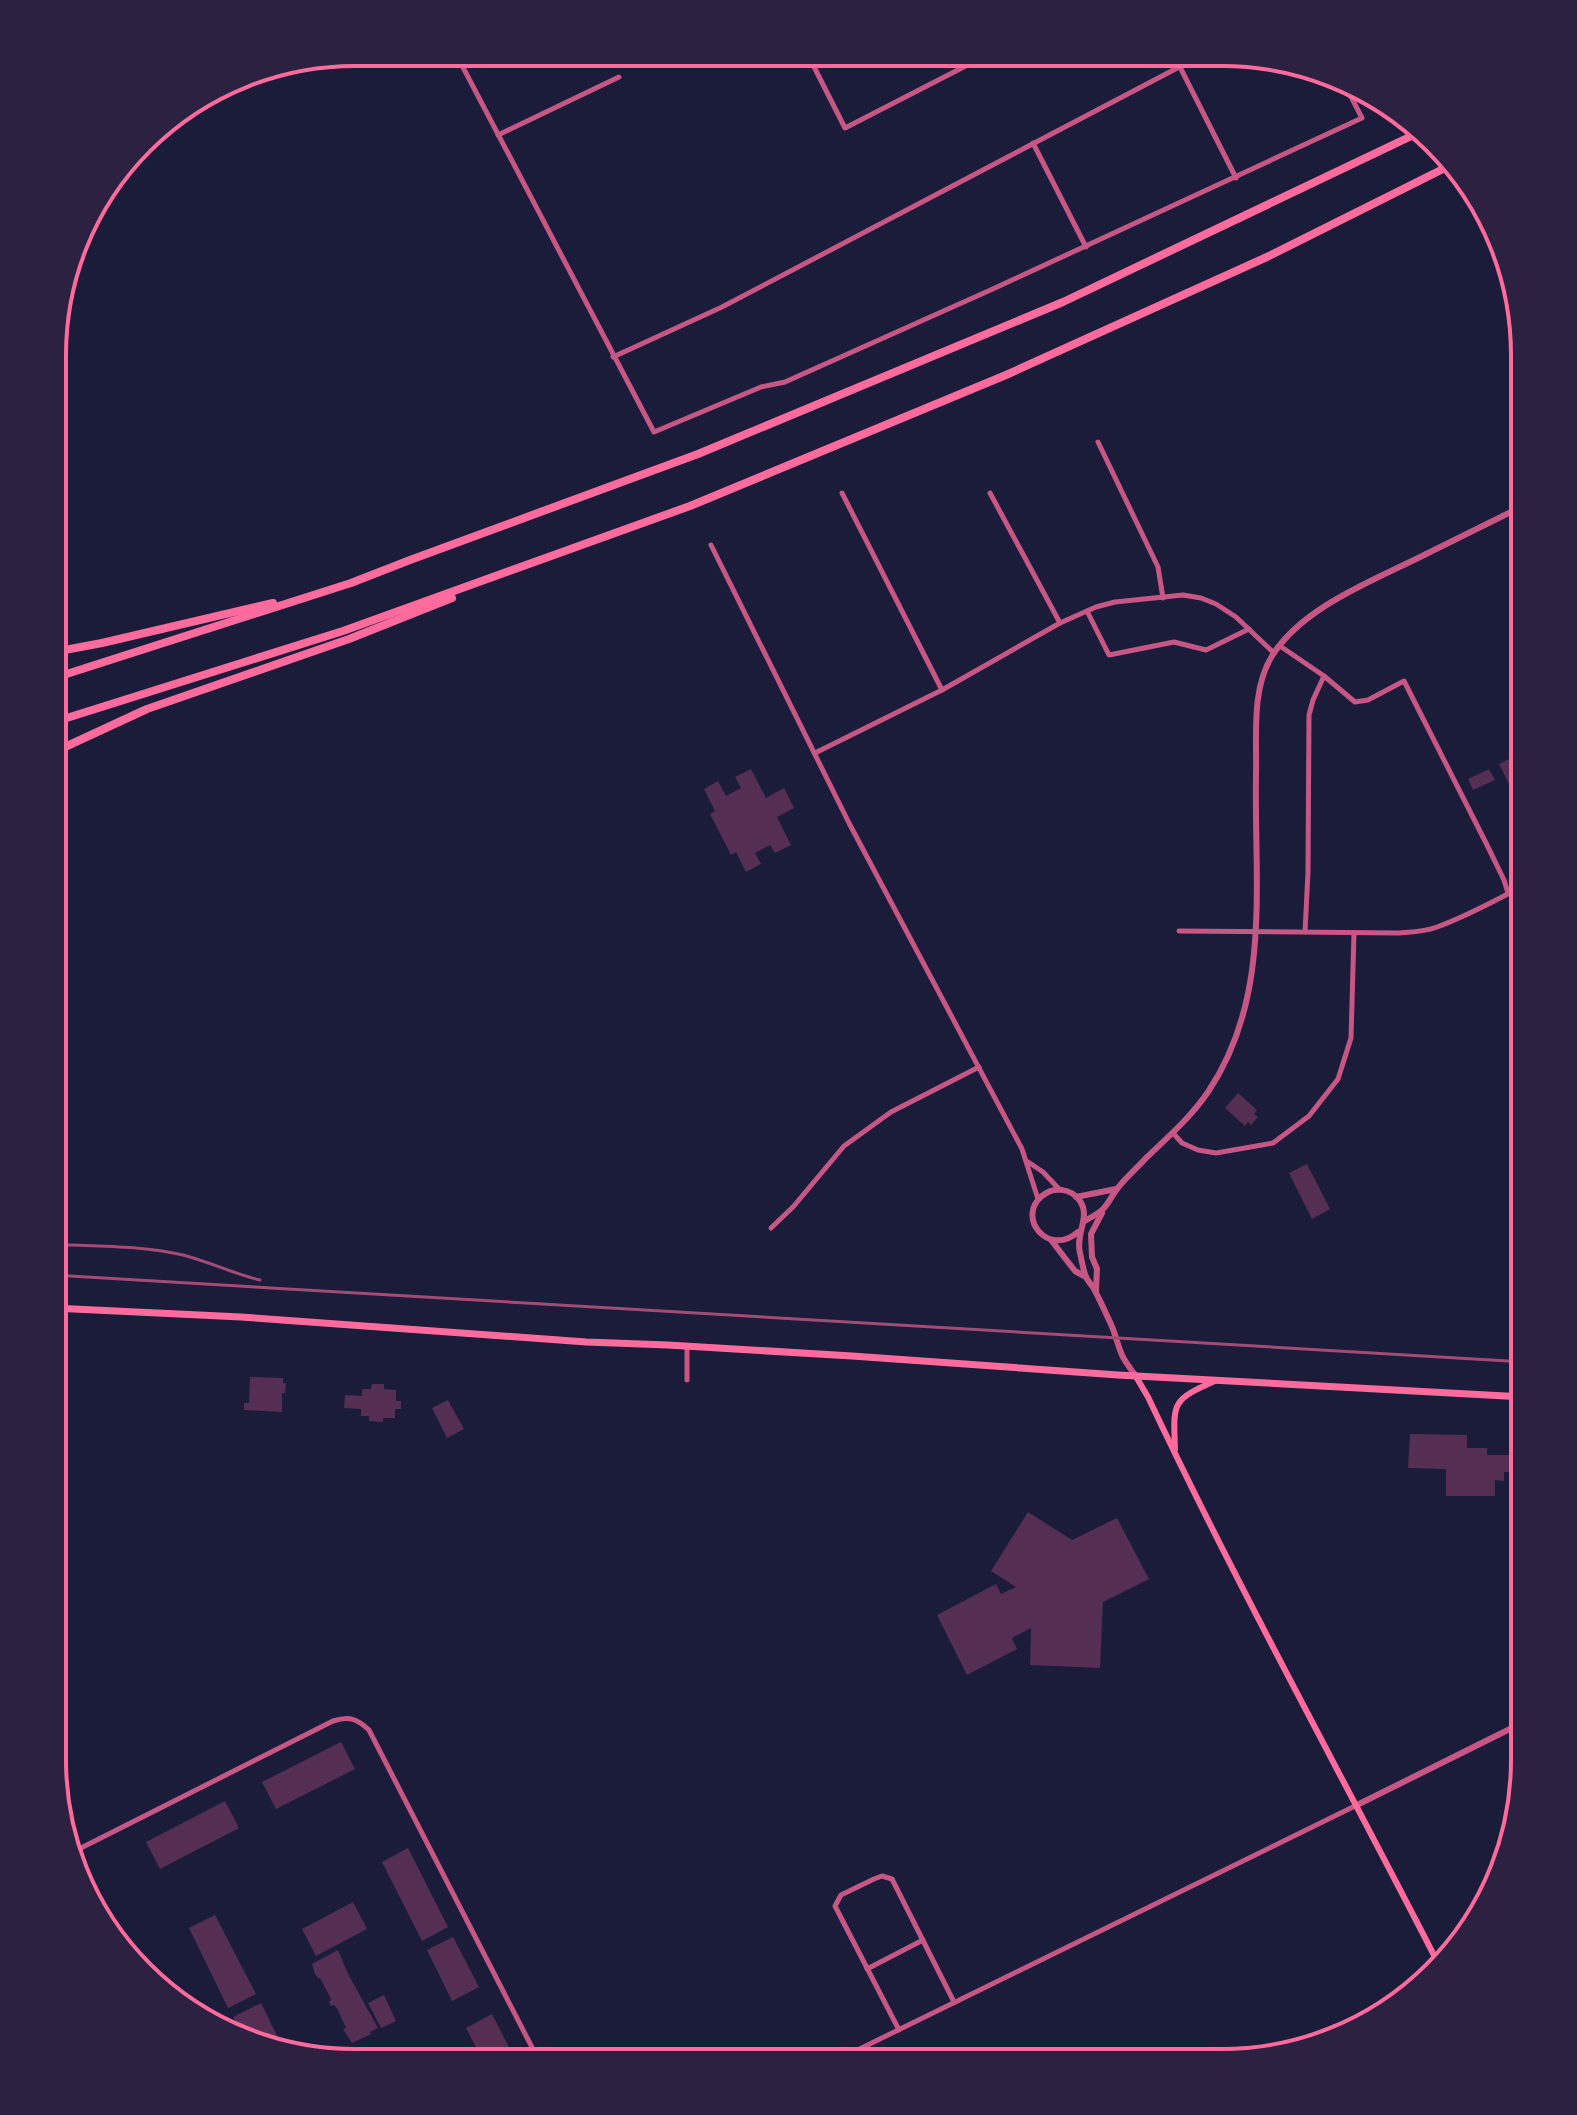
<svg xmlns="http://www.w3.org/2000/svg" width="1577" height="2115" font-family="Overpass,sans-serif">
<rect width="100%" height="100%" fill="#1b1b3a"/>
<g fill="#542f53">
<polygon points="1519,754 1525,766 1525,778 1510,786 1499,764"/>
<polygon points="751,769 766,798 784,788 794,808 777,817 791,845 775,853 770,845 755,853 761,864 746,872 736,852 731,855 710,814 715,811 704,789 718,781 726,796 741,788 735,777"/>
<polygon points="1489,769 1495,780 1473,790 1468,779"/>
<polygon points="1238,1093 1257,1110 1254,1114 1258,1117 1251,1125 1248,1122 1245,1126 1225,1108"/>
<polygon points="1307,1164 1330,1209 1312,1219 1289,1173"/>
<polygon points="250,1377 283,1378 283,1383 286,1383 285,1393 282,1393 282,1412 244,1410 244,1403 249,1403"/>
<polygon points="372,1384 384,1384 384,1389 396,1390 396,1401 401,1401 401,1409 395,1409 395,1418 383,1418 383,1422 369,1421 369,1416 361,1416 361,1409 344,1408 345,1395 362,1396 362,1389 371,1389"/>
<polygon points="448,1400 464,1429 447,1438 432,1408"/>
<polygon points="1410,1434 1467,1435 1467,1448 1487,1448 1487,1455 1524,1455 1524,1472 1504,1472 1504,1481 1495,1480 1495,1496 1446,1496 1446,1469 1408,1468"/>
<polygon points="1028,1512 1072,1540 1117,1518 1149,1579 1103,1602 1100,1668 1030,1665 1031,1628 1012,1638 1017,1649 967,1675 937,1615 996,1584 1001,1594 1016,1587 991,1571"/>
<polygon points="341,1742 355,1769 276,1809 262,1782"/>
<polygon points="225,1801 239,1828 160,1869 146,1842"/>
<polygon points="408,1848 448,1927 422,1941 382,1862"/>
<polygon points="353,1902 367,1929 316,1956 302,1929"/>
<polygon points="215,1915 256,1994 228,2008 189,1928"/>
<polygon points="453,1937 479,1987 452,2001 427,1950"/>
<polygon points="338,1950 348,1974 378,2028 370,2032 371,2034 352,2043 343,2029 346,2028 338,2010 334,2005 331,2006 329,2002 331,2000 330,1997 320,1978 318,1978 315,1974 312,1964"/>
<polygon points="384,1995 396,2021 381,2028 368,2003"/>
<polygon points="261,2003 283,2048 241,2032 233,2017"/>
<polygon points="492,2014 516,2061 483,2061 466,2028"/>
</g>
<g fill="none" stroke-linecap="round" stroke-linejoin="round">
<g stroke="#c65784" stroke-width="5">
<polyline points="455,52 654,432 761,387 785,382 995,288 1362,118 1346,87"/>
<polyline points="807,53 845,128 989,54"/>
<polyline points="1180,67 1236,178"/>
<polyline points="498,135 619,77"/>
<polyline points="1033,143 1086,247"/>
<polyline points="613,357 722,307 1204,54"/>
<polyline points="1098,442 1158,567 1163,598"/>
<polyline points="842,493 942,690"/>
<polyline points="990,493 1060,623"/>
<polyline points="711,545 849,823 1022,1149 1038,1199"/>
<polyline points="1087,611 1109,655 1174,642 1206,650 1249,629"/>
<polyline points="1525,623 1521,610 1525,601"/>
<polyline points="1280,646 1324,676 1313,700 1309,715 1308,872 1305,932"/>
<polyline points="1324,676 1355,702 1368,700 1404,681 1486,843 1504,880 1508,893"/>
<polyline points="815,753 942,690 1060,623 1096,607 1115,602 1183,595 1201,598 1216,604 1236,617 1274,653"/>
<path d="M1179,931L1399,933C1412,932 1425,932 1437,927C1468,916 1496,900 1525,885"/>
<polyline points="1173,1133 1182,1143 1198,1150 1216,1153 1273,1143 1309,1116 1338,1079 1351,1038 1354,933"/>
<polyline points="53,1150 59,1126 53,1119"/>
<polyline points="1028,1162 1043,1172 1059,1189"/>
<polyline points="771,1228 793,1207 844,1146 891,1112 979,1067"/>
<polyline points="687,1380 687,1346"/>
<path d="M73,1852L333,1721C349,1716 356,1718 369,1730L539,2061"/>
<polyline points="867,1969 923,1940"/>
<polyline points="899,2030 835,1906 841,1895 874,1879 882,1876 892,1879 954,2002"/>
<polyline points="833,2062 1357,1805"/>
</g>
<g stroke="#c65784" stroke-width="6">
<polyline points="1076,1197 1116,1189"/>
<path d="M1083,1222C1090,1218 1098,1214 1103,1209C1109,1203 1112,1195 1117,1189C1125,1178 1137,1168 1146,1158C1168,1137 1191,1117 1208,1092C1272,997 1254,883 1256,774C1257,736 1251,690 1272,656C1301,609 1369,582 1416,559C1453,541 1489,523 1525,505"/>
<path d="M1078,1232C1048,1258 1016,1217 1042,1196C1053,1186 1071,1188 1080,1201C1091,1217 1075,1234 1080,1253C1082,1261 1083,1270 1086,1277C1086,1278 1092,1286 1093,1287C1099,1298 1104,1309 1109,1320C1115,1331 1117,1344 1122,1355C1125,1362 1131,1369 1135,1375"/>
<polyline points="1051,1240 1075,1271 1086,1277"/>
<polyline points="1096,1290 1097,1269 1092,1257 1091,1234 1102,1213"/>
<polyline points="1357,1805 1524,1722"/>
</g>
<g stroke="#ff6b9d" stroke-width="6">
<path d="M1135,1375L1148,1397C1239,1590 1343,1777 1440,1967"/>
<path d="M1175,1449C1173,1401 1172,1400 1217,1380"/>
</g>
<polyline stroke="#ff6b9d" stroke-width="7" points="53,1308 241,1317 586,1342 668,1345 852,1356 1118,1375 1524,1397"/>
<g stroke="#ff6b9d" stroke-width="8">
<polyline points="54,652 102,643 273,603"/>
<polyline points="54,678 351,583 410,560 698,454 1063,302 1422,131"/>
<polyline points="54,722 343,631 690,506 1006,375 1269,256 1455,163"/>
<polyline points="54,752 147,709 349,639 452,598"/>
</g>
<g stroke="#a44b75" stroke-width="3">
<path d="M53,1244C96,1247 142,1245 183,1255C210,1262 234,1274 260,1280"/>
<polyline points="53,1275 1525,1362"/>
</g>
</g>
<path d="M0 0H1577V2115H0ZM355 66H1222A289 289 0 0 1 1511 355V1760A289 289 0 0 1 1222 2049H355A289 289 0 0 1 66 1760V355A289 289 0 0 1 355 66Z" fill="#2d2142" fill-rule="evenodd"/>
<path fill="none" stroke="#ff6b9d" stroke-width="4" d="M355 66H1222A289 289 0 0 1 1511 355V1760A289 289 0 0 1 1222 2049H355A289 289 0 0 1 66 1760V355A289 289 0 0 1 355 66Z"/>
</svg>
